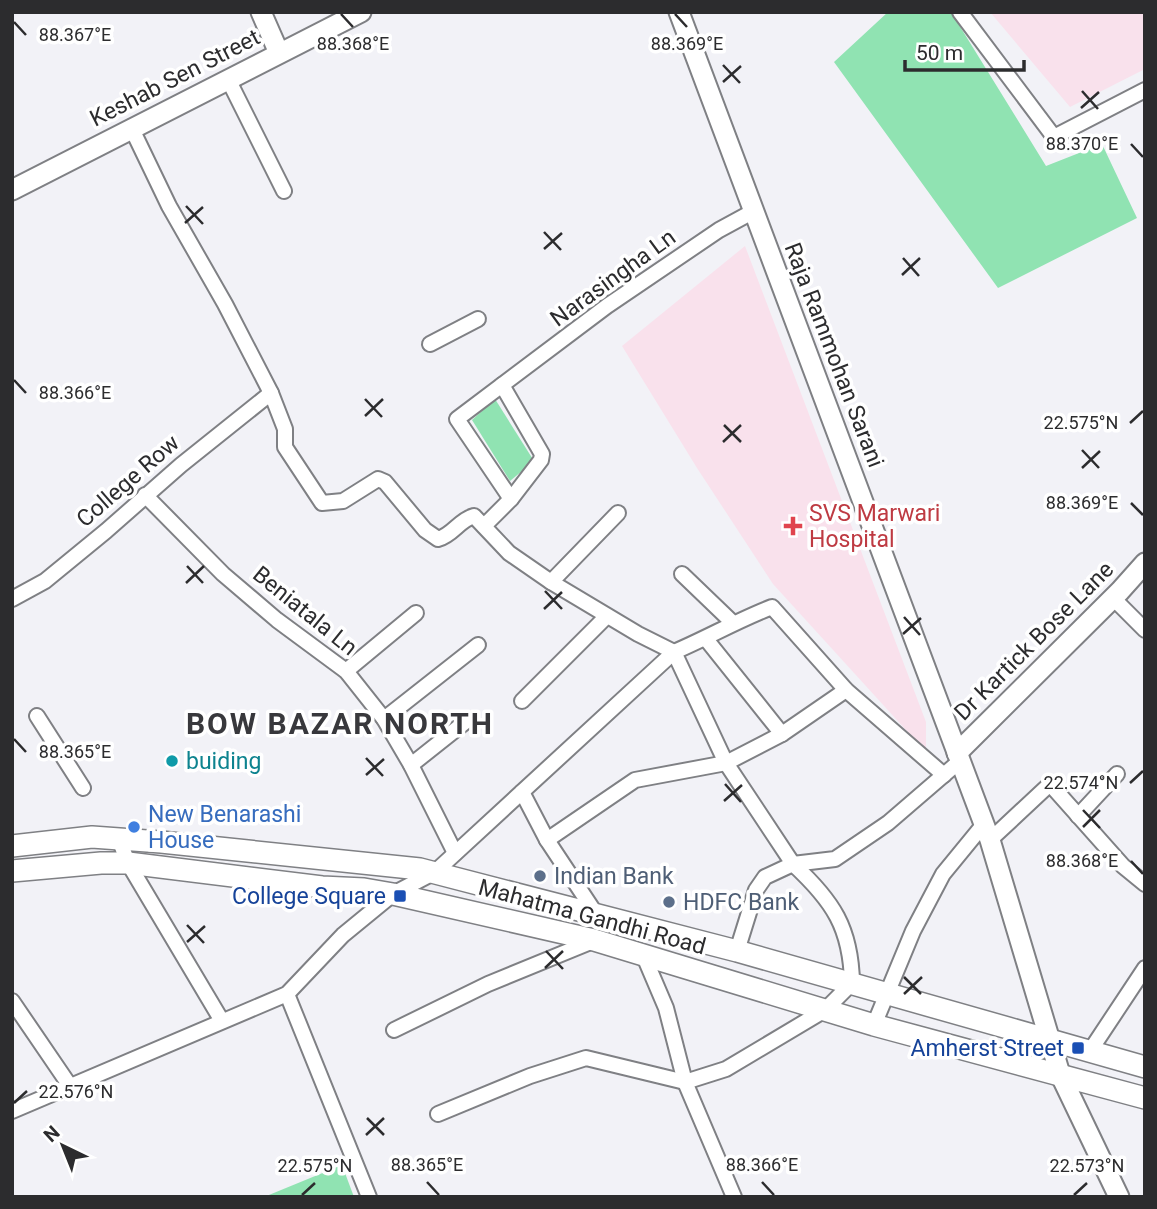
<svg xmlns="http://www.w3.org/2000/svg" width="1157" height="1209" font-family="Roboto,sans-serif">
<rect width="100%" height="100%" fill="#f2f2f7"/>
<g fill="#f9e1ec">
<polygon points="990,12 1145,12 1145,69 1070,107"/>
<polygon points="745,246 926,722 926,752 773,584 697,468 622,346"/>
</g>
<g fill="#90e3b2">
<polygon points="888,12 951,12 1046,166 1102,144 1137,218 998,288 834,62"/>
<polygon points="495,399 534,461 510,481 472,420"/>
<polygon points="342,1165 354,1197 264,1197"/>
</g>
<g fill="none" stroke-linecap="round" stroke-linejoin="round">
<g stroke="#7f8084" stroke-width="18">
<g id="street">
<polyline points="960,12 1054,137 1145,90"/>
<polyline points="228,79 284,191"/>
<path d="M131,127L169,206L225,304L271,393L285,429V447L322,503L343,501L378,479L385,482L425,530L438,539C453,535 459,520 474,516L509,553L551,582L638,634L674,652L726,763L793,864L835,859L888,823L960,761"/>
<polyline points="430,344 478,319"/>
<polyline points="145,495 223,574 277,620 346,671 384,719 411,765 455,853"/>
<polyline points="511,499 457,419 607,306 719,230 754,211"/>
<polyline points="484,526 511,499 541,460 542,454 502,385"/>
<polyline points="682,574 733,623"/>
<polyline points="551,582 618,513"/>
<polyline points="1113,598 1145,630"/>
<polyline points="12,599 45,581 106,531 181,465 271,393"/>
<polyline points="706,639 782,734"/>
<polyline points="346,671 416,613"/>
<polyline points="522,701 607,616"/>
<polyline points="37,716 83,788"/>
<polyline points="384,719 478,645"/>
<polyline points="411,765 469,719"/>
<polyline points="522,792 547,840 596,914"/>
<polyline points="1078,816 1117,774"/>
<polyline points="119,839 128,863 222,1021"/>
<polyline points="547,840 635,780 726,763 782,734 846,690"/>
<polyline points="990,840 1050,784 1123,866 1145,884"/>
<polyline points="643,954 666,1008 685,1082 734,1197"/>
<polyline points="287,994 369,1197"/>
<polyline points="12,1001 70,1086"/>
<polyline points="874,1025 913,931 943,874 984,824"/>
<polyline points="394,1030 488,984 593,941"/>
<polyline points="1090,1051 1145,968"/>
<path d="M12,1111L287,994L343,935L393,894L435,872L674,652C707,638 738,620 772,607L846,690L944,775"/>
<path d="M438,1114L530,1076L586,1058L685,1082L726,1069L825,1010L852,983C851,928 833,901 793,864L765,877L756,890L737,951"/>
</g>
</g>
<g stroke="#7f8084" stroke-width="23">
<g id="secondary">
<polyline points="261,12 279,53"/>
<polyline points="679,12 990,840 1060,1074 1119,1197"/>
<polyline points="12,190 361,12"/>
<polyline points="957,753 1120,591 1145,563"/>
</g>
</g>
<g stroke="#7f8084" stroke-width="24">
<g id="primary">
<polyline points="12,846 92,837 161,842 420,869 737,951 1145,1067"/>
<polyline points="12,871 101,863 128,863 322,887 364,889 393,894 594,940 874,1025 1145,1098"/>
</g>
</g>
<use href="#street" stroke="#fff" stroke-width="14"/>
<use href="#secondary" stroke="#fff" stroke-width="19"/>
<use href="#primary" stroke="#fff" stroke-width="21"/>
</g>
<path fill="none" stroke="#2c2c2e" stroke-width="2.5" d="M341,14L353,27M675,14L687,27M14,22L26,35M723,65L740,83M723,82L741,66M1082,91L1098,109M1081,108L1099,92M1131,144L1143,157M186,206L203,224M185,223L203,207M544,232L561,250M544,249L562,233M903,258L919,276M902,275L920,258M14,380L26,393M365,399L382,417M365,416L383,399M1130,423L1143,411M724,425L741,442M723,442L741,425M1082,450L1099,468M1082,468L1100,451M1131,503L1143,515M187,566L203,583M186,583L204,566M545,591L562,609M544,609L562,592M904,617L920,635M903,634L921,618M14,739L26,752M366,758L383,776M366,775L384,759M1130,783L1143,771M725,784L741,802M724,801L742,785M1083,810L1100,828M1083,827L1100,810M1131,861L1143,874M187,925L204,943M187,942L205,926M546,951L563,969M545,968L563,951M904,977L921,994M904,994L922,977M14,1103L27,1091M367,1118L384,1135M366,1135L384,1118M427,1182L439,1195M762,1182L774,1195M302,1195L315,1183M1074,1195L1087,1183"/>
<path fill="#e0444e" stroke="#fff" stroke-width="2.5" d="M789.5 515.5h7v7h7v7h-7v7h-7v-7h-7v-7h7z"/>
<circle fill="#0f9aa8" stroke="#fff" stroke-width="2.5" cx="172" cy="761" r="7"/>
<circle fill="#3f7fe0" stroke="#fff" stroke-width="2.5" cx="134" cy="827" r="7"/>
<g fill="#5c6f8a" stroke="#fff" stroke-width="2.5">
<circle cx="540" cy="876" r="7"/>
<circle cx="669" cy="902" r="7"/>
</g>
<g fill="#1a4fb4" stroke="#fff" stroke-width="2.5">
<rect x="393" y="889" width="14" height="14" rx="3.5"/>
<rect x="1071" y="1041" width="14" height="14" rx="3.5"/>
</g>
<g text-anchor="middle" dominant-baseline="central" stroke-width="7" stroke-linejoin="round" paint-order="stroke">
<g font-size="23" fill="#2c2c2e" stroke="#fff">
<text transform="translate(175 78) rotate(-27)">Keshab Sen Street</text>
<text transform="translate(613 278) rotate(-36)">Narasingha Ln</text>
<text transform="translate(834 355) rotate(69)">Raja Rammohan Sarani</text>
<text transform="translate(128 481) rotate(-41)">College Row</text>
<text transform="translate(305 611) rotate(39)">Beniatala Ln</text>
<text transform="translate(1034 641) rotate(-45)">Dr Kartick Bose Lane</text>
<text transform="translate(592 917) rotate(15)">Mahatma Gandhi Road</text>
</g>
<g font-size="23" fill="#be3a42" stroke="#fff" text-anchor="start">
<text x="809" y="513">SVS Marwari<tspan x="809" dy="26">Hospital</tspan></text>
</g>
<g font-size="23" fill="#0d838f" stroke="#fff" text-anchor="start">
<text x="186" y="761">buiding</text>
</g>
<g font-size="23" fill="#366cbe" stroke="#fff" text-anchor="start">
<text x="148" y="814">New Benarashi<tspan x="148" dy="26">House</tspan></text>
</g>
<g font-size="23" fill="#4e5e75" stroke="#fff" text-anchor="start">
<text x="554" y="876">Indian Bank</text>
<text x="683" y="902">HDFC Bank</text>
</g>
<g font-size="23" fill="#164399" stroke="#fff" text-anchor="end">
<text x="386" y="896">College Square</text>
<text x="1064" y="1048">Amherst Street</text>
</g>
<g font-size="30" font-weight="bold" letter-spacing="2" fill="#38383c" stroke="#fff">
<text x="340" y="723">BOW BAZAR NORTH</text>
</g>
</g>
<g font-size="18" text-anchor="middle" fill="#2c2c2e" stroke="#fff" stroke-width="7" stroke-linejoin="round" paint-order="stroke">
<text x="75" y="41">88.367°E</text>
<text x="353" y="50">88.368°E</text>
<text x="687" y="50">88.369°E</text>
<text x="1082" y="150">88.370°E</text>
<text x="75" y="399">88.366°E</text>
<text x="1081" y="429">22.575°N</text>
<text x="1082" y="509">88.369°E</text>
<text x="75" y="758">88.365°E</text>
<text x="1081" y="789">22.574°N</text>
<text x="1082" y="867">88.368°E</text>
<text x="76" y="1098">22.576°N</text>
<text x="427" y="1171">88.365°E</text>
<text x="762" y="1171">88.366°E</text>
<text x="315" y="1172">22.575°N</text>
<text x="1087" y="1172">22.573°N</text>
</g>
<rect width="1157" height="1209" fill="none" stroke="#2c2c2e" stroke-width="28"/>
<g transform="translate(63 1146) rotate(317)" stroke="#ffffff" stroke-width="5" paint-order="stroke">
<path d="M0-5L12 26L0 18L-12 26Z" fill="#2c2c2e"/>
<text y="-10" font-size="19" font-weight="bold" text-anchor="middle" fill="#2c2c2e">N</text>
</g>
<path d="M905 60v10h119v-10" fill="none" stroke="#2c2c2e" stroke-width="3.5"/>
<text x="916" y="60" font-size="21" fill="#2c2c2e" stroke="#ffffff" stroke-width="5" paint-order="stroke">50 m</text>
</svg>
